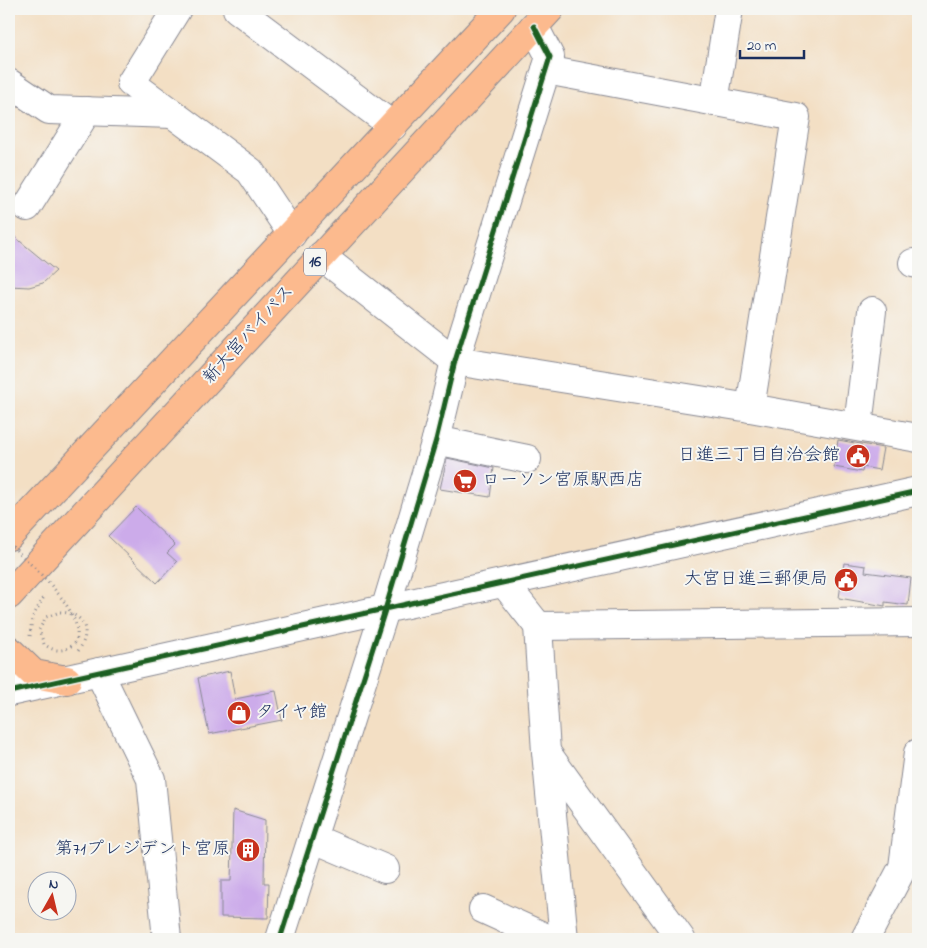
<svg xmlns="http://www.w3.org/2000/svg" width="927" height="948" font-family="'Indie Flower','Klee One',sans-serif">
<rect width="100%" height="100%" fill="#f6f6f2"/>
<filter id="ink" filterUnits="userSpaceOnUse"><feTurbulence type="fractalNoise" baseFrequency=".02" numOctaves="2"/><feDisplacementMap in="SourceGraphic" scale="10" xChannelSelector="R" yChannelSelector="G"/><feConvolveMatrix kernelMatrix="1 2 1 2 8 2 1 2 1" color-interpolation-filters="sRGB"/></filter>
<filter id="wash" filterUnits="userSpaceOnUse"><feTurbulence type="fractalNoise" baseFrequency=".0096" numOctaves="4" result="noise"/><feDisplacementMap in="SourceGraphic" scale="20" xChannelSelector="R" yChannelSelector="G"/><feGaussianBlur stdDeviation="1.12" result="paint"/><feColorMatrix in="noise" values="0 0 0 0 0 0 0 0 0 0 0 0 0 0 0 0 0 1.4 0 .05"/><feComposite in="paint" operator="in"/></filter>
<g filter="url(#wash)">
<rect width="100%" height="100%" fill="#f3dfc4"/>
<g id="blocks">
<g fill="#ccabea">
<polygon points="9,232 56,271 43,283 29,287 9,286"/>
<polygon points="838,440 883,448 879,470 863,467 862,472 834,467"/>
<polygon points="447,458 494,468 490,497 440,489"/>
<polygon points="136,507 175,545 167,553 177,562 157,583 108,536"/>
<polygon points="844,563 866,566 865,572 911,578 908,605 885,602 885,606 839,598"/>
<polygon points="230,671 235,699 276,691 282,720 209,734 198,678"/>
<polygon points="233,810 265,820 264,883 269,883 268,918 221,917 221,881 231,881"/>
</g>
</g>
</g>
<g filter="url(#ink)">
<use href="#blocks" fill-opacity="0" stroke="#878791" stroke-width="1"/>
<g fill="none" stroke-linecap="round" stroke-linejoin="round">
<g stroke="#878791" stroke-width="30">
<g id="minor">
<polyline points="177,9 131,83 250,171 292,234"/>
<polyline points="237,9 393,126"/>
<polyline points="546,70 796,117 750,408"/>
<polyline points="9,83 49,110 173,114"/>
<polyline points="714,102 729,9"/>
<polyline points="27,207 87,111"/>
<polyline points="321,256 455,361 750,408 918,438"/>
<polyline points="913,263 918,264"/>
<polyline points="858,426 872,311"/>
<polyline points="436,440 527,459"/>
<polyline points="504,583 538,626 918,622"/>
<polyline points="538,626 546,752 564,939"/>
<polyline points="99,672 151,779 167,939"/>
<polyline points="9,692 918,491"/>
<polyline points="546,752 681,939"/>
<polyline points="312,838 385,869"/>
<polyline points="483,909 549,939"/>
<polyline points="280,939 385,610 436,440 455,361 550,57 534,26"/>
<polyline points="865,939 903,867 918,753"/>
</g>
</g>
<g stroke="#878791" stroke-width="30">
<g id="highway">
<polyline points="9,536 501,9"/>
<polyline points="9,595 550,9"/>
<polyline points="9,650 34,674 67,680"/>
</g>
</g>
<g stroke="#878791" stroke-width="3" stroke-dasharray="1 4" stroke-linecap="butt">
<path d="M60,612C85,613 92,632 78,651"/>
<polyline points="30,636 32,618 45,595"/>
</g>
<use href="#minor" stroke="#fff" stroke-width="28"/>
<use href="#highway" stroke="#fcba8e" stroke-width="28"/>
<path stroke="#878791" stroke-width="3" stroke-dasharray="1 4" stroke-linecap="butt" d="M9,543C29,564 86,610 76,642C66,652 55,653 44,644L39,630L46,617L60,612"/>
<g stroke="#f6f6f2" stroke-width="8">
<g id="cycleway">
<polyline points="9,692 918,491"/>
<polyline points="280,939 385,610 436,440 455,361 550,57 534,26"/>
</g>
</g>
<use href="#cycleway" stroke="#1b5e20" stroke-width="5"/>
</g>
</g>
<defs>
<g id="civic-disc" transform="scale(1.25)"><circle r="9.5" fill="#c8321e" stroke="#f6f6f2"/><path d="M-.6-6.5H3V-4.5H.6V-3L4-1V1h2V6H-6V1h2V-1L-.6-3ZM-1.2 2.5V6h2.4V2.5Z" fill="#fff"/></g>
<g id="supermarket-disc" transform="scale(1.25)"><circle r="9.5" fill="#c8321e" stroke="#f6f6f2"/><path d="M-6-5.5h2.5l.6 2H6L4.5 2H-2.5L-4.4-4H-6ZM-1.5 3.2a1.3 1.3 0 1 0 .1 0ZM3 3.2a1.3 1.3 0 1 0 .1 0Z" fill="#fff"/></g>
<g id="shop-disc" transform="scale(1.25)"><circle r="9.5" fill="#c8321e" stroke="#f6f6f2"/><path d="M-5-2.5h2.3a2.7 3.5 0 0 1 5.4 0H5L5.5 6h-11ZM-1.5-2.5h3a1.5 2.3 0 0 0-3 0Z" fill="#fff"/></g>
<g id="building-disc" transform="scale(1.25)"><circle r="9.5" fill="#c8321e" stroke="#f6f6f2"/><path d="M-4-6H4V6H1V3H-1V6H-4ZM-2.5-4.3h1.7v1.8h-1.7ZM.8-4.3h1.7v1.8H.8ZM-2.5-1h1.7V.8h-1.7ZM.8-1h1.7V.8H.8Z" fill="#fff"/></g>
</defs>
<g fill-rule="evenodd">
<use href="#civic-disc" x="858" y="456"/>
<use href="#supermarket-disc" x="465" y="481"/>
<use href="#civic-disc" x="846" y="580"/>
<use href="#shop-disc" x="239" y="713"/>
<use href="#building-disc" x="248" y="850"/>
</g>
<g text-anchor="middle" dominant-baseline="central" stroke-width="4" stroke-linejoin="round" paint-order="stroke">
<rect fill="#f6f6f2" stroke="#5d6b8a" stroke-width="1" x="304" y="248.5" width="22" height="27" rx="4"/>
<g font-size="16" font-weight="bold" fill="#1b2f5e">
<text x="315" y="262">16</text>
</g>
<g font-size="18" fill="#1b2f5e" stroke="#f6f6f2">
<text transform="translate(249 335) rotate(-48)">新大宮バイパス</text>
</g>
<g font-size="18" fill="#1b2f5e" stroke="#f6f6f2" text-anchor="end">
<text x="840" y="456">日進三丁目自治会館</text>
<text x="482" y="481" text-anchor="start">ローソン宮原駅西店</text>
<text x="828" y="580">大宮日進三郵便局</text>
<text x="256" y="713" text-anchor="start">タイヤ館</text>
<text x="230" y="850">第71プレジデント宮原</text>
</g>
</g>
<rect width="927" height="948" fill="none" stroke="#f6f6f2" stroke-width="30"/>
<g transform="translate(52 896) rotate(8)"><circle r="24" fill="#f6f6f2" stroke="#9ea6b7"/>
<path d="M0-4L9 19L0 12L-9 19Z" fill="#c8321e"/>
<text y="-8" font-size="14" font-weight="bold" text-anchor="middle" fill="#1b2f5e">N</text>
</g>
<path d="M740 50v8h64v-8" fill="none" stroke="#1b2f5e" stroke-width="2.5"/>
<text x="747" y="50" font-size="15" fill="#1b2f5e" stroke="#f6f6f2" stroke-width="4" paint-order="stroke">20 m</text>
</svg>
